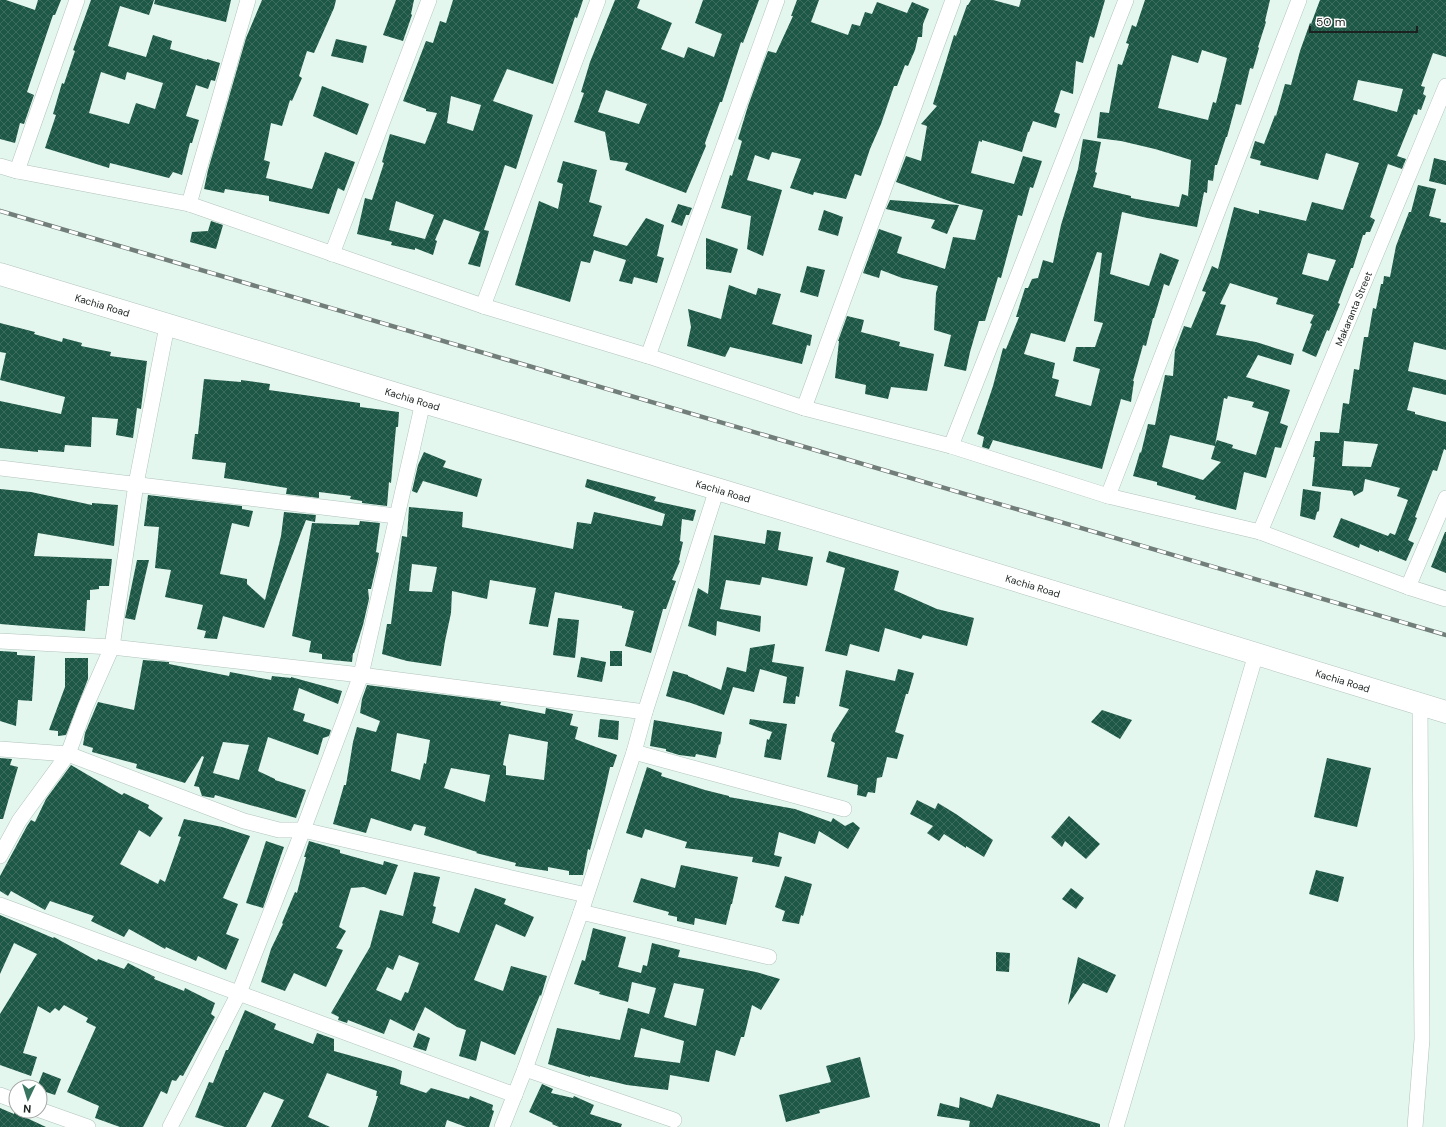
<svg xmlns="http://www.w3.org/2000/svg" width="1446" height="1127" font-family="'DM Sans',sans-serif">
<defs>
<pattern id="building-cross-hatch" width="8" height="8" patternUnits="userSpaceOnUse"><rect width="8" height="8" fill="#1d5745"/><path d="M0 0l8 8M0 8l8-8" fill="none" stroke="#3d6b5d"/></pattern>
</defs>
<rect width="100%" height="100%" fill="#e4f7ef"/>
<g fill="url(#building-cross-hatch)" fill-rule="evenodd">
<polygon points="0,0 6,0 35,10 38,0 61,0 55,15 53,15 27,92 34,95 24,124 20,123 15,143 0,139"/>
<path d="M91,0H154L149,15L120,6L108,46L146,57L153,35L172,41L170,49L207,60V59L220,63L215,81L211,80L208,89L196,85L186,116L199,120L192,143H190L182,175L173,172L169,178L110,163L109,168L45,148L56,115L53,114L62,83L64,84L75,51L73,50ZM101,72L125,80L127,72L163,83L155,109L136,103L129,124L89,113Z"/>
<polygon points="155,0 231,0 226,22 154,4"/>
<polygon points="262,0 336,0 334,8 314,53 307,51 299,76 302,78 292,101 290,100 282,126 271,123 264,160 270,162 266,178 312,189 325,152 355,162 344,191 338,188 329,214 269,201 269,196 225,189 224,193 204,189 208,170 246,38"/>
<polygon points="396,0 414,0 411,14 412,15 403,41 383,35"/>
<path d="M453,0H583L577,18L575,17L553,84L507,69L493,101L533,115L516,169L505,165L484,230L489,231L480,267L468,264L480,232L444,219L435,240L437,241L433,255L415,248V250L391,245L392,242L357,234L365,198L372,200L384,163L382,162L390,134L425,144L437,113L426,111V109L403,101L426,41L433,43L440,21L446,23ZM451,96L481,105L473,131L447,123ZM396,201L434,215L425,239L389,230Z"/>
<path d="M615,0H640L637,8L672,23L661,49L684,58L688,47L714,57L722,34L695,23L703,0H759L743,43L741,42L722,102H720L705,143L706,146L686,193L625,170L628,163L610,160L605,132L574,122L584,93L581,92L590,62ZM606,90L647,104L639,124L598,112Z"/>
<polygon points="797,0 819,0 811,22 848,35 852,24 860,26 865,12 872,14 877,2 907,13 912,2 929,9 923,24 922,37 918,37 915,50 908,66 905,65 897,86 894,86 881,124 870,149 861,176 855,174 846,199 814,192 813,195 790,188 801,159 772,152 769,160 755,155 747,180 782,190 763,256 747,249 751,216 721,208 730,175 732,176 742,141 738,139 748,106 763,64 768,51 776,53 793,16 791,16"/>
<polygon points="971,0 993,0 1019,7 1021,0 1105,0 1094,38 1090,36 1083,63 1076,61 1073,94 1061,90 1054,112 1060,114 1056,128 1033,121 1029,132 1028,132 1022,152 982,140 982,142 979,141 971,173 1014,184 1023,156 1042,161 1033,188 1030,187 1022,216 1018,215 1001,278 998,277 985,321 979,321 970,352 966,371 944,366 951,335 934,330 936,293 938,286 902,278 881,270 879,278 863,273 879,229 902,237 897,253 945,269 953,237 975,240 983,210 955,203 896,182 906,156 921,161 927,126 921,124 937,106 933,104 954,35 956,36 967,5 968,5"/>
<path d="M1145,0H1270L1265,21L1266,22L1258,47L1259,48L1253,69L1250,68L1241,105L1236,104L1227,137H1226L1217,165H1215L1213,181L1208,180L1207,193L1204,192L1197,227L1147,218L1122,212L1110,274L1149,286L1160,253L1179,260L1169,286L1164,284L1154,318H1153L1146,346L1143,345L1133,381H1134L1131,402L1121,399L1102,469L993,440L989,449L982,447L984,437L977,434L993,386L1003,348L1006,349L1019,317H1016L1025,288H1028L1032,279L1038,278L1043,260L1053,263L1061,225L1078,169L1083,139L1101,142L1095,172L1097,173L1093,187L1131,196V198L1179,207L1182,194L1188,196L1191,160L1155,149L1121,141L1097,138L1100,112L1109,113L1118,64L1122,65L1129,44L1126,43L1132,25L1136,27ZM1202,50L1227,58L1216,103L1213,102L1208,120L1158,108L1172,55L1198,63ZM1097,252L1102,253L1094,321L1103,323L1095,347H1076L1073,361L1100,369L1091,406L1055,396L1059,380L1052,378L1055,363L1024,354L1031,333L1065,342Z"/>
<path d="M1320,0H1446V57L1433,53L1421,86L1425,87L1423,94L1426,96L1421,110L1418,109L1417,115L1414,114L1397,156L1406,159L1402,169L1388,164L1370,217L1375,220L1370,232H1366L1365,235H1363L1353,268H1351L1338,303L1340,304L1329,331L1327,330L1316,357L1302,351L1312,324L1310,323L1314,315L1276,304L1278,298L1230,283L1220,304L1226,305L1216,335L1256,342L1294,354L1291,365L1258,355L1246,377L1290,390L1280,423L1288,426L1281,448L1275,447L1266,478L1244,472L1236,510L1195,499L1196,496L1157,485V482L1133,476L1140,452L1141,453L1148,424L1155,425L1165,375L1173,376L1175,350L1184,326L1191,328L1206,292L1202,291L1212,266L1218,269L1234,207L1259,214V210L1306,221L1312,202L1343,210L1359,163L1326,153L1318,180L1260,165L1261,161L1250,158L1255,141L1264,144L1275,115L1276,116L1285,84L1291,85L1300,51L1310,23L1311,24ZM1358,80L1403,89L1397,112L1353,100ZM1308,253L1336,260L1328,281L1302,274ZM1228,396L1254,402L1252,407L1269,412L1256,455L1232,448L1233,445L1217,440L1215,445L1224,398L1227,399ZM1170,435L1215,446L1211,459L1221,462L1203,480L1162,467Z"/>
<polygon points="336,39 367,46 363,63 331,56"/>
<polygon points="322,86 369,104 357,135 313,116"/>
<polygon points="1434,158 1446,161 1446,185 1429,181"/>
<polygon points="563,161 597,170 589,202 602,206 593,236 627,246 646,218 664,225 657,256 664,258 657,283 634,277 632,284 619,281 626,260 594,250 590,263 581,261 570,302 515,285 539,201 558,209 563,184 557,182"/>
<path d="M1418,185L1436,189L1429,216L1441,219L1440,222L1446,223V350L1414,342L1408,371L1446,380V395L1413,387L1407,410L1415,412V414L1446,422V450L1444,449L1437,471L1433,470L1415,517L1417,518L1408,540L1414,543L1406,561L1379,550V552L1360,544L1359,548L1333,537L1341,518L1388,536L1390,533L1395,535L1408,500L1397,496L1400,488L1365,479L1363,491L1354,496L1352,491L1312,486L1315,457H1313L1315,441H1320V432L1339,433L1343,403L1349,404L1354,369L1359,370L1364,337H1368L1373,308L1376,309L1381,284H1383L1384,276L1390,277L1396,246L1409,212H1411ZM1344,441L1378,444L1371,467L1342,466Z"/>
<polygon points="890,200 959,205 947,234 931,228 935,220 886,209"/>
<polygon points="678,204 692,208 689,215 686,215 682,226 671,222"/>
<polygon points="824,210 843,217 838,236 818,230"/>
<polygon points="211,221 223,225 216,249 190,242 192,232 208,231"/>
<polygon points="706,238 738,249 731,273 706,269"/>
<polygon points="807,266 825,270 818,297 800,292"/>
<polygon points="729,285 756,295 758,288 781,294 772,324 812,335 810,346 807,345 802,364 730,347 725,357 687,346 691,327 688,309 721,319"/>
<polygon points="847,316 864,320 861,332 900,342 899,346 934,354 927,391 891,387 888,399 865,394 866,385 835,378 839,341 838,341"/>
<polygon points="0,323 35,332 34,334 62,342 63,338 82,343 81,346 111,352 110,356 147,361 141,409 137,408 133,438 116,435 118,419 92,417 91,447 65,445 64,452 38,450 38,452 0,448 0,401 61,414 65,397 0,380 6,353 0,352"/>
<polygon points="204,379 241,382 241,380 270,384 269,390 360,403 360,407 399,412 398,427 396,427 391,483 389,482 387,506 362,503 362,501 350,499 351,496 319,492 319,498 286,494 287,488 224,478 226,463 192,459 195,434 198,434"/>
<polygon points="424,452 446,461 443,467 482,479 477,497 423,481 417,493 412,491 418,465"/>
<path d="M587,479L656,497L654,501L696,510L693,521L682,519L680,541L683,542L679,560L680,561L672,580L676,581L666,609H663L651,653L625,646L634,611L622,608V606L555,592L548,627L529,624L536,588L490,580L487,599L452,591L451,613L445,641L441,666L407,661L382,654L387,624H391L402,536L407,537L409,507L463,512L462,527L499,534L573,549L577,522L591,524L594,512L662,526L665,514L585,487ZM412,564L437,567L432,592L409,591Z"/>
<polygon points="0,489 31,492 92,505 92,503 118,505 114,546 38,533 34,556 112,559 109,586 99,586 99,589 90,590 90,600 87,600 85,631 0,624"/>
<polygon points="1303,489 1321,492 1319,511 1317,512 1315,520 1300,516"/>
<polygon points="148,495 242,506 242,509 253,511 249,527 232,523 220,574 247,579 247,584 265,600 281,536 284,512 316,515 315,522 306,520 264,628 223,616 217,639 204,638 206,631 197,629 203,605 165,597 171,570 155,568 159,527 144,526"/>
<polygon points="360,521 380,523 376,552 379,553 378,559 371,589 368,589 369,599 363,625 354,653 353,653 352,662 322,659 322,654 309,652 311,641 292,636 312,523 359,525"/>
<polygon points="767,530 781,532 778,550 813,557 807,586 762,577 760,585 726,580 720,609 761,616 760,632 717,621 716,636 688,626 698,588 708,594 714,535 765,544"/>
<polygon points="1445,532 1446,532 1446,573 1431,567"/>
<polygon points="829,551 899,571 894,590 937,609 974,618 967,646 923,635 921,639 885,628 879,652 850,644 847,656 825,651 845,568 826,562"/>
<polygon points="137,560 149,560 135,620 125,618"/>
<polygon points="558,618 579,620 575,658 553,655"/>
<polygon points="775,644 772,662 804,667 799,697 796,696 795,704 783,703 787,677 760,669 754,692 733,687 724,715 691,703 666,696 673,671 688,675 688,676 721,690 727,667 746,672 750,648"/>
<polygon points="0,651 17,652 17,655 35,656 32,701 18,700 16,726 0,721"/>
<rect x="610" y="651" width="12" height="15"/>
<polygon points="581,657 606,662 602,682 577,677"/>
<polygon points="65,658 88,658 88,679 66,735 58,736 58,731 49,730 65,687"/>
<path d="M143,660L169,662V664L229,676L230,672L271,680L272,676L291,678V677L342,691L338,704L299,688L293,710L305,714L303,721L331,730L329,736L323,738L318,755L268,737L258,771L275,779V780L306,790L296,818L215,795L214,798L202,796L199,787L194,786L204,757L202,756L185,783L136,768L137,764L92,752L93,748L83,745L85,733L98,702L134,710ZM223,742L249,745L239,780L213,773Z"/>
<polygon points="898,669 914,673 908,694 906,694 895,732 904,735 897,759 887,757 882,777 877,778 875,793 868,792 866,797 857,795 858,785 827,777 835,743 831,741 833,734 849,709 839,706 846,670 895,681"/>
<path d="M367,685L501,702L500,705L545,714L546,708L573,714L570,725L578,727L575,739L617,755L613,767H610L605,790L590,850L588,849L583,875H569V871L548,867V871L515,866L516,863L476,853L477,852L424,835L426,827L414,824L411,831L371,818L366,833L333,824L344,785H346L353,742L357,727L376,732L380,721L360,713L362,699ZM397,733L430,740L426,764L424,763L420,780L391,771ZM509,734L548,742L544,780L506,775V766L503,765ZM451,768L490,775L485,802L444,788Z"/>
<polygon points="1102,710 1132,720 1120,739 1091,722"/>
<polygon points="600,719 619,721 618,740 598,737"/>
<polygon points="750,719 787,724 781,760 764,757 767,739 769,740 772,732 749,724"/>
<polygon points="654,720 722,732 720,745 719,744 716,758 696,754 695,757 679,755 666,751 666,749 650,746"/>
<polygon points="0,758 12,759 10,765 18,767 3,819 0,819"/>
<polygon points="1327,758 1371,768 1357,827 1314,817"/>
<polygon points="71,765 122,795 124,793 149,805 148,808 163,818 150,837 139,830 120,864 158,884 160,879 165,882 181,837 178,836 184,819 222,827 250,836 223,898 238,904 226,934 239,939 226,970 198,956 196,961 166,947 165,949 129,929 124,937 91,921 94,916 50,901 45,910 11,891 8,896 0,891 0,876 27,826 31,820 35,822 46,799"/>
<polygon points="647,767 662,773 661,776 705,790 729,796 729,797 795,809 831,822 833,818 845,826 853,822 860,828 848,849 819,831 815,844 779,832 774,855 782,857 779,867 752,862 753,857 685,848 687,842 645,829 642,838 626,833"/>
<polygon points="917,800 935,809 938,803 956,814 993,840 984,857 966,846 966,848 944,834 939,841 927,833 933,826 910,814"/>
<polygon points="1069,816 1100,844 1086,859 1065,841 1062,847 1051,837"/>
<polygon points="266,841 284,847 263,908 246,903"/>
<polygon points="309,841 340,850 340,853 383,865 384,861 398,865 386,895 364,887 351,888 339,927 346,931 336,948 343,950 326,987 294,973 285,991 261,982 271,949 283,924 282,923 295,892 297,893 306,857 304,857"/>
<polygon points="681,865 738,877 732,904 731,904 726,925 695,918 694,925 677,921 677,917 668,915 669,912 633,902 641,878 675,888"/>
<polygon points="1316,870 1344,877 1338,902 1309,894"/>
<path d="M414,872L440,877L433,906L436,907L432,923L459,933L475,888L506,899L504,904L534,917L525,937L496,924L474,980L503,991L511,966L547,976L541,996L540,995L515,1055L481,1041L476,1061L459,1056L466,1030L457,1027L425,1007L414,1031L390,1019L384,1034L348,1020L347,1023L338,1020L339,1017L331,1013L370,947L380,910L403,916ZM399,955L419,963L408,993L405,992L401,1001L376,990L387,967L393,970Z"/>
<polygon points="785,876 812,884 803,916 801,915 799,924 782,921 785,911 775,907"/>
<polygon points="1071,888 1084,898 1076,909 1062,899"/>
<polygon points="0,915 53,938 54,937 97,961 98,959 124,969 128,963 155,977 154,979 184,991 185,988 215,1003 211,1014 215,1017 183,1076 180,1075 176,1081 172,1080 167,1094 161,1091 143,1127 120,1127 95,1118 99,1106 67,1092 96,1027 86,1022 88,1018 64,1005 59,1011 55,1008 50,1013 38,1006 23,1053 37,1057 31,1076 0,1065 0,1014 37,954 14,943 0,974"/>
<path d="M593,928L626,937L618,967L641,973L643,965L647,966L652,943L680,950L678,957L756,972L780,979L761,1010L752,1005L744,1037H741L735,1056L716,1050L709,1082L670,1075L668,1090L627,1085L590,1076V1077L548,1064L557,1028L620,1040L628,1008L649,1014L656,988L632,982L628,1002L599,994L600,992L574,984L582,960L585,961ZM674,983L704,989L696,1026L664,1017ZM641,1028L684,1041L680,1063L634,1057Z"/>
<polygon points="996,952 1010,953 1009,972 996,971"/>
<polygon points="1078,957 1116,975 1107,993 1083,983 1068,1005"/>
<polygon points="245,1010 276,1024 274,1029 313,1044 317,1033 334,1039 334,1051 395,1068 402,1071 400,1084 426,1093 431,1088 469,1099 470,1096 493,1105 492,1110 494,1111 489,1127 466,1127 447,1120 445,1127 368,1127 378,1096 376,1096 377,1091 327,1073 308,1117 330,1127 271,1127 284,1100 264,1092 246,1127 225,1127 195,1117 209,1082 213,1083 226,1050 228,1050"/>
<polygon points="418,1033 430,1038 426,1051 413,1047"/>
<polygon points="860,1057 870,1097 819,1110 820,1113 786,1122 779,1095 831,1082 826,1066"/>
<polygon points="43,1072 61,1079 55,1095 40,1090 40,1087 37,1087"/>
<polygon points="542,1084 553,1089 551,1093 573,1098 574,1096 594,1105 590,1114 622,1124 621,1127 559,1127 552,1124 553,1123 529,1112"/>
<polygon points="997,1094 1100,1124 1100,1127 969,1127 970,1121 937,1116 940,1103 959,1108 960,1097 992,1108"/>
<polygon points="0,1108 14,1114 14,1112 46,1127 0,1127"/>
</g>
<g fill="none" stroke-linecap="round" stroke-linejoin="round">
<g stroke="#b0c3bb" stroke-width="16">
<g id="minor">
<polyline points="0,166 17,171 189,204 483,306 648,356 804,408 951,446 1108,496 1260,532 1408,587 1446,599"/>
<polyline points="17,171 77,0"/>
<polyline points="189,204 248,0"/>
<polyline points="332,254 429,0"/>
<polyline points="483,306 598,0"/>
<polyline points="648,356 777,0"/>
<polyline points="804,408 953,0"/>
<polyline points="951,446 1126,0"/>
<polyline points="0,468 396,516"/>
<polyline points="1108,496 1299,0"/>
<path id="s1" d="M1260,532L1446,86"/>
<polyline points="1408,587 1446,498"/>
<polyline points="0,641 112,647 361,675 645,712"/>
<polyline points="0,749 68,754 244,821 279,830 303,830 586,895"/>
<polyline points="634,752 844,809"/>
<polyline points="0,856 19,821 68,754 85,708 112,647 136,484 167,326"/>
<polyline points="0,905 515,1095"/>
<polyline points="581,912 769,957"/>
<polyline points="525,1069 674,1120"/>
<polyline points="0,1095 16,1101"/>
<polyline points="40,1110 88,1127"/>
<polyline points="170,1127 239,993 303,830 361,675 423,402"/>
<polyline points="502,1127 525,1069 581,912 634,752 645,712 717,489"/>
<polyline points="1116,1127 1256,654"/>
<polyline points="1415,1127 1422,1039 1420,704"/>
</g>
</g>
<g stroke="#b0c3bb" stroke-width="23">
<g id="primary">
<path id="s2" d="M0,274L423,402L717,489L1446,712"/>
</g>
</g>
<use href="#minor" stroke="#fff" stroke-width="15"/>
<use href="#primary" stroke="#fff" stroke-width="22"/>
<g stroke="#727e79" stroke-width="4.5">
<polyline id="rail" points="0,211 1446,635"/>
</g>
<use href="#rail" stroke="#fff" stroke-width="3" stroke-dasharray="9" stroke-linecap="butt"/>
</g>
<g text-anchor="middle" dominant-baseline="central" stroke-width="4" stroke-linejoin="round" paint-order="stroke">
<g font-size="10" fill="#1b221f" stroke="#fff">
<text stroke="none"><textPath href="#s2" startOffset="107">Kachia Road</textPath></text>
<text stroke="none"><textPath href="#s1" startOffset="242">Makaranta Street</textPath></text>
<text stroke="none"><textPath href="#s2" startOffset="431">Kachia Road</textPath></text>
<text stroke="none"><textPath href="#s2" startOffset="755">Kachia Road</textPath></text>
<text stroke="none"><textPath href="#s2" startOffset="1079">Kachia Road</textPath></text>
<text stroke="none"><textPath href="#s2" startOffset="1403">Kachia Road</textPath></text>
</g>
</g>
<g transform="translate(28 1099) rotate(184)"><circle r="19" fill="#ffffff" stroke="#a4a7a5"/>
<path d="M0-3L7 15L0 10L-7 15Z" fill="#387560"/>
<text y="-6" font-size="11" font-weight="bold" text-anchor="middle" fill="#1b221f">N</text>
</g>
<path d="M1310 26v6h107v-6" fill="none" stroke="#1b221f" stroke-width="2"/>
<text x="1316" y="26" font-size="12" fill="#1b221f" stroke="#ffffff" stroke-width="3" paint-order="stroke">50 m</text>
</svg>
